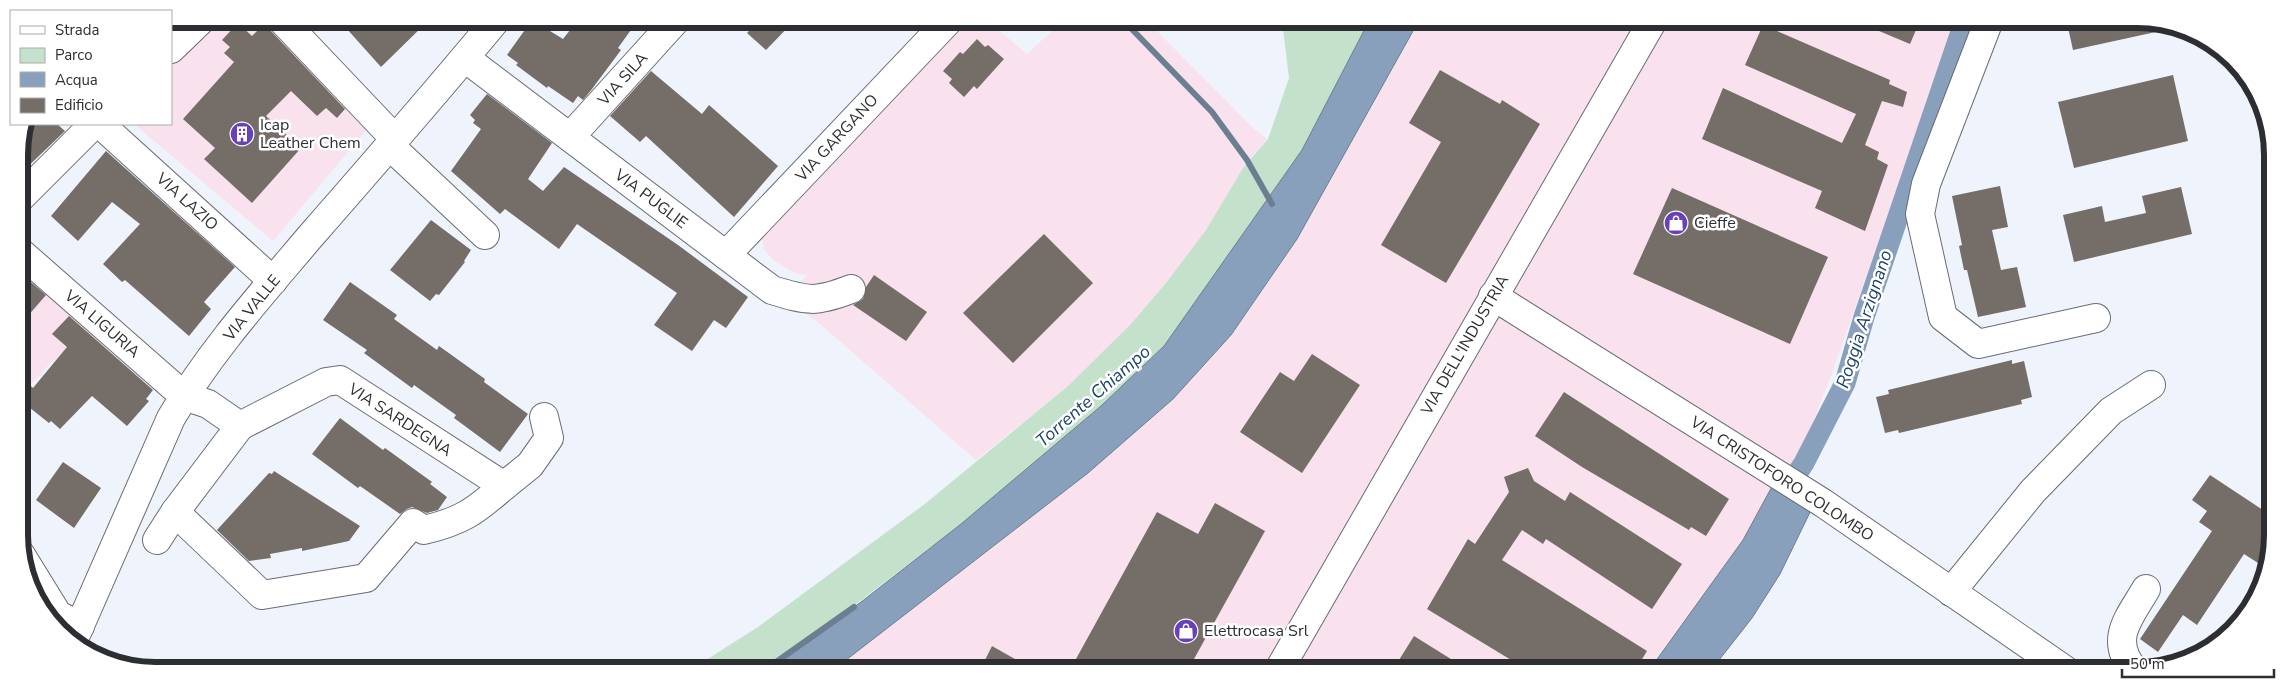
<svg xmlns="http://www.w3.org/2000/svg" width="2292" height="689" font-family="'Nunito Sans',sans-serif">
<rect width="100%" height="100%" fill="#eff3fc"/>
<g fill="#f9e1ed">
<polygon points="214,19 286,19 380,114 273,241 134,124 171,124 171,61"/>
<polygon points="961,21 988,21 1027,54 1063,21 1147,21 1253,128 1267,139 1243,168 1206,230 1166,283 1130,325 1068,386 976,460 820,324 785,298 807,275 796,274 773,260 764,249 762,237"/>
<polygon points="1418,22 1953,23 1875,252 1832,373 1790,480 1775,481 1743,540 1650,669 837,667 1088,473 1173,399 1231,335 1297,239"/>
<polygon points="20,245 116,328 74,375 54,359 20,397"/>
</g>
<polygon fill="#c4e2cb" points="1282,21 1369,21 1302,150 1164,346 1101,406 961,524 788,656 770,667 695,667 758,627 926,503 1068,386 1130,325 1166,283 1206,230 1243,168 1268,139 1289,78"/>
<g fill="#88a0bb" stroke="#6c7e92">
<polygon points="1369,21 1418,22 1297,239 1231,335 1173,399 1088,473 837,667 770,667 861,602 961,524 1101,406 1164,346 1302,150"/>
<polygon points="1775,481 1817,498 1780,574 1752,618 1712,669 1650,669 1743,540"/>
</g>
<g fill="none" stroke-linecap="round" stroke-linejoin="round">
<g stroke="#6c7e92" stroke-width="6">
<polyline points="1124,21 1212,112 1247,160 1272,204"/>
<polyline points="769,667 854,607"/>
</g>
<polyline stroke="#88a0bb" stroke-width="21" points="1783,495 1804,463 1845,383 1864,317 1964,23"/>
</g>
<g fill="#756d68">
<polygon points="338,19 430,19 381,67"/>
<polygon points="532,20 563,39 578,20 638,20 618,48 621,50 592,89 583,100 578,96 573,103 548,86 547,88 516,65 518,63 507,55"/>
<polygon points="759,20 795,20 766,50 747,33"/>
<polygon points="266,22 270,30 345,109 337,118 326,108 317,116 291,91 266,116 301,148 252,203 204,159 215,148 183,119 234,62 224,53 230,47 222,40 238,23 252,36"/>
<polygon points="1860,23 1919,23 1910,44"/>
<polygon points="2067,23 2164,23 2165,30 2073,50"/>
<polygon points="1763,25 1890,80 1889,84 1907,92 1903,107 1882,101 1865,145 1879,152 1877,159 1888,165 1865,231 1815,208 1822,191 1702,139 1723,88 1842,143 1856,114 1745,65"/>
<polygon points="977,39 985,47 988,45 1004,59 977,89 974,86 964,97 949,83 952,79 943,71 960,52 963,54"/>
<polygon points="1440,70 1500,104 1502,100 1540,124 1446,283 1381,245 1441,142 1409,123"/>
<polygon points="651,71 702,114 709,105 778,166 734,217 646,136 640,142 610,116"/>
<polygon points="2173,75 2188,141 2074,168 2058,102"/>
<polygon points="487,94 552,143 528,179 543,191 564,167 678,245 748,297 726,328 714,320 692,351 654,325 677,293 577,224 559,249 505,209 500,214 451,171 481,129 473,123 475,120 470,115"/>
<polygon points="24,124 57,124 65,131 19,175 19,146"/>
<polygon points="106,151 235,267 204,302 211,309 189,336 125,280 122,282 103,264 140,224 112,202 78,241 51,216"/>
<polygon points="2000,186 2008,227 1992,230 2001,270 2017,267 2026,307 1978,317 1967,270 1964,270 1959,246 1962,245 1952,196"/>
<polygon points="2181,187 2192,234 2074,262 2063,215 2102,206 2105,222 2146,213 2142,196"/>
<polygon points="1672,188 1828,257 1790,344 1633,274"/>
<polygon points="431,220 471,250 464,261 465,262 439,295 436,294 430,301 390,270"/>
<polygon points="1044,234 1093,283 1013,363 963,313"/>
<polygon points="20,273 46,295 20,325"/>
<polygon points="874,275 927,312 906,341 853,305 863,299 866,287"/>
<polygon points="350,282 397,315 394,319 437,350 439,346 485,379 484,382 528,414 500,452 454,418 456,415 414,385 412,388 364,353 367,350 323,320"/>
<polygon points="69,316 153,390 146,399 149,401 127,426 92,396 60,429 51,421 49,423 20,400 20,377 33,388 67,347 52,334"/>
<polygon points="1312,354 1360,385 1302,473 1240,432 1280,372 1294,381"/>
<polygon points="2012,360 2012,364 2024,361 2032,397 2021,400 2022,404 1899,433 1898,430 1885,433 1876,397 1889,394 1888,390"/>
<polygon points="1564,392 1729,499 1706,536 1691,527 1689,530 1582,467 1535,436"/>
<polygon points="340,418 383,450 385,448 432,482 430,484 447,497 438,510 427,513 412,507 407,509 400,514 360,486 358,488 312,454"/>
<polygon points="63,462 101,488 74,528 36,500"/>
<polygon points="1528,468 1534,481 1565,501 1570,492 1682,564 1652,609 1546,539 1543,544 1522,530 1502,560 1647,651 1636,669 1526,669 1427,609 1468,539 1475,544 1509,492 1504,477"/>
<polygon points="274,471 360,526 349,541 302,551 302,548 270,554 271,558 249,561 217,530 269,473 272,474"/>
<polygon points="2210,475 2269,514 2269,570 2244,554 2197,625 2183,615 2158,652 2140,639 2212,531 2199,522 2207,511 2192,500"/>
<polygon points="1215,503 1265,531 1189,668 1071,668 1157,512 1198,534"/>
<polygon points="1414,636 1467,669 1394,668"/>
<polygon points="992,646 1031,668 981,668"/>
</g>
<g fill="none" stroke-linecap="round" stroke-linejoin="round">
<g stroke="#696c74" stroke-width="30">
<g id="minor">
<polyline points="281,19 395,139"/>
<polyline points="1988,23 1926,184 1920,214 1943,317 1978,344 2096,318"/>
<polyline points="171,49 202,19"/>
<path d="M465,58L772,290C808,301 815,303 851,289"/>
<polyline points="100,124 273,281"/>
<polyline points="570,137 676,20"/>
<polyline points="389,145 485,235"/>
<polyline points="19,199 94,124"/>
<polyline points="20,252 184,396 208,404 240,426 326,382 340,380 504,486 530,465 549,438 544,417"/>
<polyline points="726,255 948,21"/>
<polyline points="1493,296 1823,503 2065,670"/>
<path d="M175,512L262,595L366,578L413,523L424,530C462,521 474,512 504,486"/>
<polyline points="157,540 175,512 240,426"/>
<polyline points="21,555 58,615 80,626"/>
<polyline points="1951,592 2033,491 2111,411 2151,385"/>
<path d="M2134,670C2108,639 2130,617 2146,589"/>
</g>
</g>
<g stroke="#696c74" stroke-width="30">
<g id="major">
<path d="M74,639L171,418C209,353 260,296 309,238C372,166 435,94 496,20"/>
<polyline points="1280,668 1652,22"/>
</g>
</g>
<use href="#minor" stroke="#fff" stroke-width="28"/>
<use href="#major" stroke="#fff" stroke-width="28"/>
</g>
<defs>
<g id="building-disc" transform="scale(1.25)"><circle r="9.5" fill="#6840b8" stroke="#fff"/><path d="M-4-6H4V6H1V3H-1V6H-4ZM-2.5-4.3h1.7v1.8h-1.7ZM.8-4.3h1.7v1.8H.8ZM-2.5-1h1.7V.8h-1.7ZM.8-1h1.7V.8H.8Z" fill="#fff"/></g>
<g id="shop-disc" transform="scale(1.25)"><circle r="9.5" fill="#6840b8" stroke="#fff"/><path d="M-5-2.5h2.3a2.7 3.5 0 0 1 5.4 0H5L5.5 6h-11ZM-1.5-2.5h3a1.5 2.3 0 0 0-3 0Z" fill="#fff"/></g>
</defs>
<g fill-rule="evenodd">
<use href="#building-disc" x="242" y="134"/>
<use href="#shop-disc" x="1676" y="223"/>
<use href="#shop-disc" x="1186" y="631"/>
</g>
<g text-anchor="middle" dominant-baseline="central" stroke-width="5" stroke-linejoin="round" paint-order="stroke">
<g font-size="16" fill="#2c2e31" stroke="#fff">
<text transform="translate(623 79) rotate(-48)">VIA SILA</text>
<text transform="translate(837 138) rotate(-47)">VIA GARGANO</text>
<text transform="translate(651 199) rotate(37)">VIA PUGLIE</text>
<text transform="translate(187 202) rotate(42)">VIA LAZIO</text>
<text transform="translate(252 308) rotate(-51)">VIA VALLE</text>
<text transform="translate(102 324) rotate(41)">VIA LIGURIA</text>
<text transform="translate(1465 345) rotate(-60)">VIA DELL'INDUSTRIA</text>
<text transform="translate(400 420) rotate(33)">VIA SARDEGNA</text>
<text transform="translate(1782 479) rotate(33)">VIA CRISTOFORO COLOMBO</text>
</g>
<g font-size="16" fill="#2c2e31" stroke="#fff" text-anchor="start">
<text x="260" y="125">Icap<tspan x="260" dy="18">Leather Chem</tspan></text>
<text x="1694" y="223">Cieffe</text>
<text x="1204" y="631">Elettrocasa Srl</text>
</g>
<g font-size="18" font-style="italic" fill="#1e4368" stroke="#fff">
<text transform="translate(1864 319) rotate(-72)">Roggia Arzignano</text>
<text transform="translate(1093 396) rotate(-41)">Torrente Chiampo</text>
</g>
</g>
<path d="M0 0H2292V689H0ZM155 28H2137A127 127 0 0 1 2264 155V535A127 127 0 0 1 2137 662H155A127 127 0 0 1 28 535V155A127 127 0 0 1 155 28Z" fill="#fff" fill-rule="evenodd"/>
<path fill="none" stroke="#2c2e31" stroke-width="6" d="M155 28H2137A127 127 0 0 1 2264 155V535A127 127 0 0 1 2137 662H155A127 127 0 0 1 28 535V155A127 127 0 0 1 155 28Z"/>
<rect x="10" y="10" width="162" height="115" fill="#ffffff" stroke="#ababad"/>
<rect x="20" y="26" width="25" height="8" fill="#ffffff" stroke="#ababad"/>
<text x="55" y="35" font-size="15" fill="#2c2e31">Strada</text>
<rect x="20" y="48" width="25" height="15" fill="#c4e2cb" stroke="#ababad"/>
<text x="55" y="60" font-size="15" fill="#2c2e31">Parco</text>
<rect x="20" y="72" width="25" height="15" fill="#88a0bb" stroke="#ababad"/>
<text x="55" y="85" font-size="15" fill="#2c2e31">Acqua</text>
<rect x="20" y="98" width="25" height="15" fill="#756d68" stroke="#ababad"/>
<text x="55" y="110" font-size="15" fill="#2c2e31">Edificio</text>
<path d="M2122 669v8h152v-8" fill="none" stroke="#2c2e31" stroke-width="2.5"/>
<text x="2130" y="669" font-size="15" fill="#2c2e31" stroke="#ffffff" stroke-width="4" paint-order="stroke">50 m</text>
</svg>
